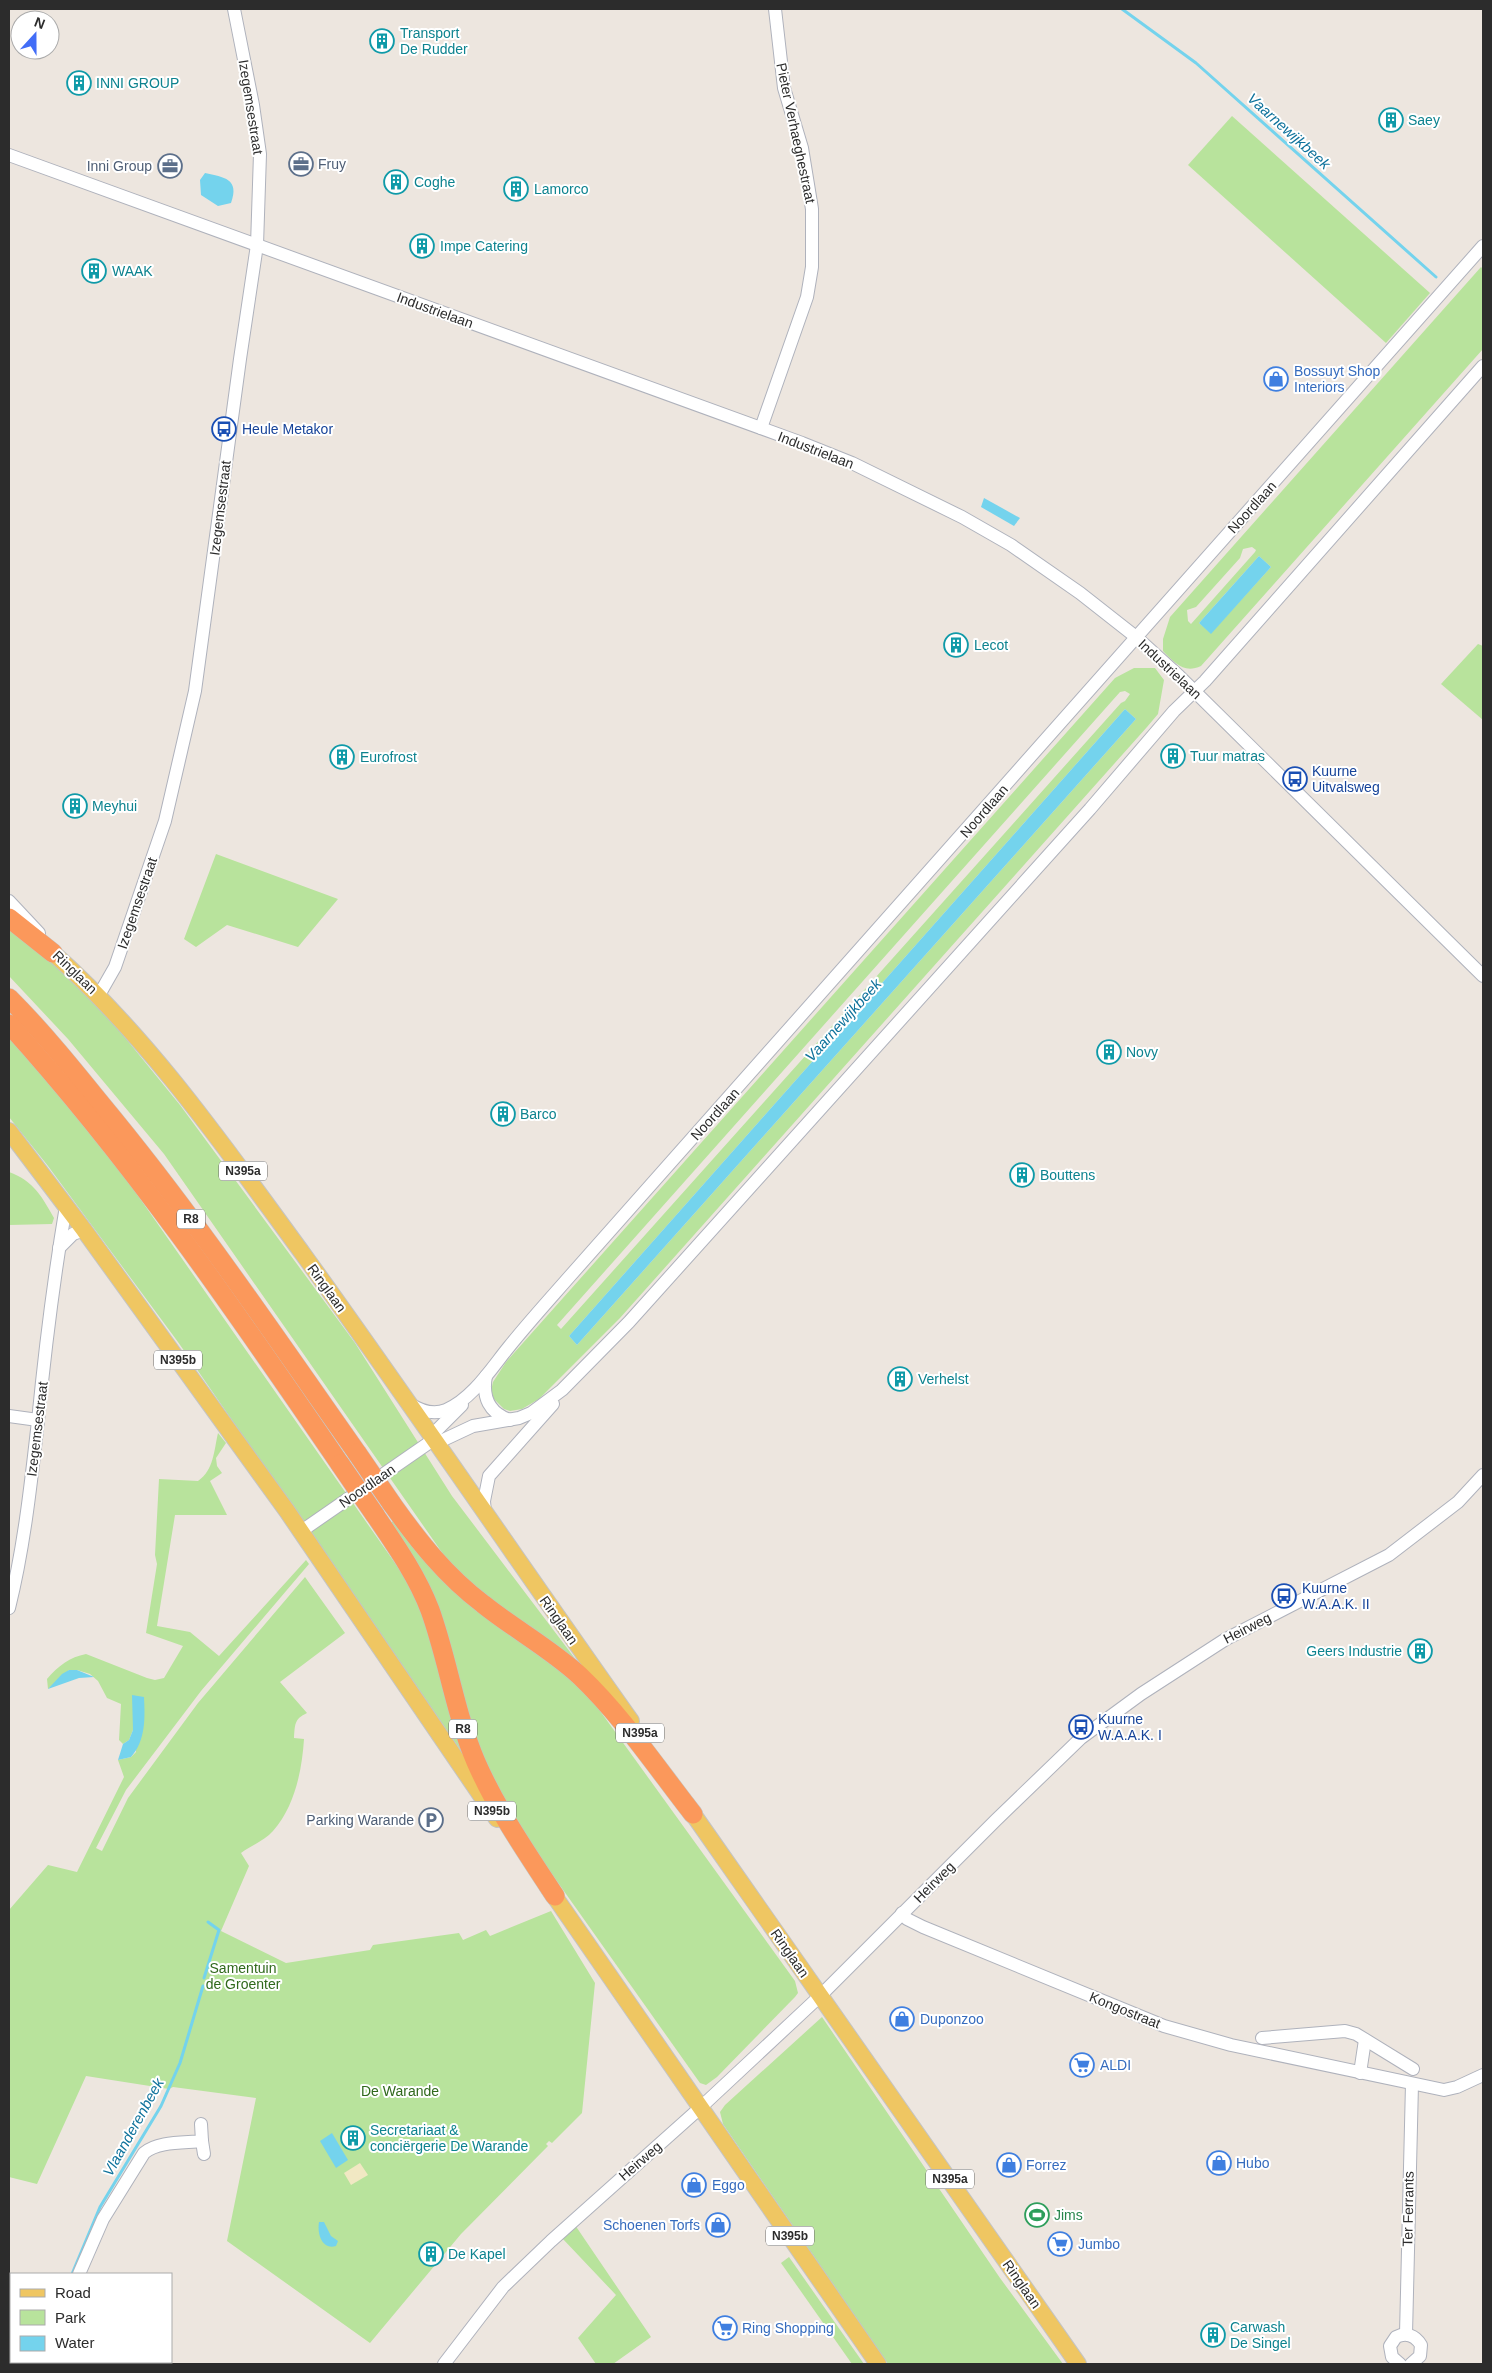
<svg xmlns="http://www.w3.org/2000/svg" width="1492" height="2373" font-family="Helvetica,sans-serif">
<rect width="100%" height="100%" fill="#ede6df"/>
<g fill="#b8e39c" fill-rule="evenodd">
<polygon points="1232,116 1430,293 1386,343 1188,165"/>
<path d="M1481,267L1483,269V349L1201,666C1184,674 1175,663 1163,651V639L1170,617ZM1252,547L1256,550L1255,552L1191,624L1188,621L1187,610L1196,607L1240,558L1243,549ZM1259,556L1271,567L1211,633L1199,623Z"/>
<polygon points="1478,644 1483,646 1483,720 1441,684"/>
<path d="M1134,668H1155L1164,680L1158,714L1147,727L620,1318L539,1399L522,1409L510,1411L504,1409L494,1399L491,1391L493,1382L506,1362L1115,678ZM1125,691L1130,694L1125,701L1121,703L561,1329L557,1325L1120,692ZM1125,709L1136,719L577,1345L569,1336Z"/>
<polygon points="216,854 338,899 298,947 227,925 196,947 184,939"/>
<polygon points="9,928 36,949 96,1002 180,1105 355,1343 452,1496 592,1681 457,1574 164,1154 68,1039 9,976"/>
<polygon points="9,1035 106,1150 404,1576 426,1620 464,1755 178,1342 48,1166 9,1117"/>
<path d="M9,1172C34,1181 42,1197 54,1218L52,1224L9,1225Z"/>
<path d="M218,1433L226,1443L216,1458L217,1466L222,1473L210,1481L227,1515H175L157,1626L190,1632L219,1656L306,1560L309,1564L201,1691L126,1790L96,1848L102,1851L128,1798L198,1703L305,1577L345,1633L280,1682L307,1713C294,1719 295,1725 294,1738L304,1739C302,1770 295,1806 273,1831C265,1840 251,1846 241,1853L249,1866L221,1931L286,1963L370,1950L373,1945L459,1933L463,1940L486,1930L490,1936L551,1911L595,1983L582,2113L552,2143L549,2141L546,2144L548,2146L461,2234L370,2343L227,2241L256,2098L173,2087L169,2089L86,2076L37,2184L9,2177V1910L48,1865L77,1872L124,1777L118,1760L131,1757L136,1752L133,1718V1730L129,1740L123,1744L119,1740L121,1704L107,1698L98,1681L90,1674L77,1670H69L48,1689L47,1679C58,1666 70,1657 86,1654L147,1678L155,1680L164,1678L183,1646L146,1633L157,1564L155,1555L159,1479L198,1481C214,1470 214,1450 218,1433Z"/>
<polygon points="394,1520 590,1697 795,1981 798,1993 795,1997 717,2077 706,2085 700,2083 532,1846 492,1781 390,1524"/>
<polygon points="822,2017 1000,2278 1063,2364 888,2364 723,2124 720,2112 725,2105"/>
<polygon points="575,2225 651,2337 613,2364 596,2364 578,2338 616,2295 562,2238"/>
<polygon points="789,2257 864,2364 852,2364 781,2263"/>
</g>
<polygon fill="#f1e8c3" points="360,2163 368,2175 351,2185 344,2173"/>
<g fill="#74d3ed">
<path d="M205,173C224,177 240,179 231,203L218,206L201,195L200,180Z"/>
<polygon points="984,498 1020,518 1014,526 981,507"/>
<polygon points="1259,556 1271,567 1211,634 1199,623"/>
<polygon points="1125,709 1136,719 577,1345 569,1336"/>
<polygon points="69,1670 77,1670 94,1677 79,1678 48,1689 62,1674"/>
<path d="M132,1695L144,1697C145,1718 146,1740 131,1757L118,1760L123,1744L129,1740L133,1730Z"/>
<polygon points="332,2133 348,2160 336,2168 320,2141"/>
<path d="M319,2222H324L331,2236L338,2241L336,2246C322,2250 317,2234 319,2222Z"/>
</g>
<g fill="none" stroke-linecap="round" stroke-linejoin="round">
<g stroke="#74d3ed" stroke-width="3">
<polyline points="1122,9 1196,63 1436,277"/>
<polyline points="204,1978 219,1930 208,1922"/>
<polyline points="72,2274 100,2207 161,2106 180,2063 203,1986"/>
<polyline points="23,2364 24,2362"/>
</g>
<g stroke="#afb2bc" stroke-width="14">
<g id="minor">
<polyline points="9,155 802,443 852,463 962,517 1011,545 1080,593 1136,637 1179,676 1483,976"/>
<polyline points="761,428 807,297 812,267 812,209 802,148 784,88 775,9"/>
<polyline points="9,901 39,933"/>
<polyline points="99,995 115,967 165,821 195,691 240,359 257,245 260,154 253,105 234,9"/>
<polyline points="59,1248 73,1234 84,1230"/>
<path d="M486,1376C482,1397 489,1413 510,1420"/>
<path d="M410,1404C421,1411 434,1415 446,1410C472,1399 491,1369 508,1348C528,1323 549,1300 570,1276L1483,246"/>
<polyline points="9,1416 38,1420"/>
<polyline points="433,1440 441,1441 473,1426 519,1418 531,1413 562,1390 629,1322 1090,809 1174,711 1205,681 1483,366"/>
<polyline points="485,1513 484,1501 489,1476 553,1404"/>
<polyline points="300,1532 433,1440 435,1432 462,1405"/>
<path d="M9,1608C24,1548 31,1483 38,1421C45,1349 54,1277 66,1206"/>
<polyline points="902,1913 907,1919 923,1927 1164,2026 1231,2045 1444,2090 1457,2087 1483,2075"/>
<polyline points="1262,2038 1345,2031 1356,2034 1413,2069"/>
<polyline points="1360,2073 1365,2040"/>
<polyline points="202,2141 204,2154"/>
<path d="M79,2274L103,2219L144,2153C158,2141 184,2143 202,2141L201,2124"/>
<polyline points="9,2291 11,2291"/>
<polyline points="1406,2334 1412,2084"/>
<polyline points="146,2362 147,2364"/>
<polyline points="31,2364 33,2362"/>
<polyline points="444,2364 503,2287 551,2241 700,2108 820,1996 996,1820 1081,1738 1141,1694 1226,1639 1389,1555 1458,1502 1483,1475"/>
<path d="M1400,2364L1392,2357L1390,2346L1396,2337C1406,2332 1415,2335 1421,2345L1420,2356L1411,2364"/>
</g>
</g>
<g stroke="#c4c4c4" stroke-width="18">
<g id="major">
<path d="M53,953C151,1040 226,1149 303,1254C414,1408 521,1566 631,1721"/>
<polyline points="9,1131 84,1230 287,1511 497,1819"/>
<polyline points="686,1804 1078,2364"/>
<polyline points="548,1887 878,2364"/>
</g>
</g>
<g stroke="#c4c4c4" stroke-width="20">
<g id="highway">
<polyline points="9,918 53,953"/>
<path d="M9,998C42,1031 72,1068 101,1104C193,1215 274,1335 357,1453"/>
<path d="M9,1024C133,1161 236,1312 340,1464"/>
<path d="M392,1504C419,1542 446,1576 483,1604C514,1629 551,1649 580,1676C623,1717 657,1768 693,1814"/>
<path d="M375,1515C396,1546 417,1576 430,1610C448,1660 455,1713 476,1762C497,1810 527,1853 555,1896"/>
</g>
</g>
<use href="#minor" stroke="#fff" stroke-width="12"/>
<use href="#major" stroke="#efc662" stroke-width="16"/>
<use href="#highway" stroke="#fb985b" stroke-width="19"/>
<g stroke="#c4c4c4" stroke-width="20" stroke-linecap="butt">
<g id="highway-bridge">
<polyline points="357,1453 392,1504"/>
<polyline points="340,1464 375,1515"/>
</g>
</g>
<use href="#highway-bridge" stroke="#fb985b" stroke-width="19"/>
</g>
<defs>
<g id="building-ring" transform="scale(1.25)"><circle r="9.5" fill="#fff" stroke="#0f9aa8" stroke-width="1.5"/><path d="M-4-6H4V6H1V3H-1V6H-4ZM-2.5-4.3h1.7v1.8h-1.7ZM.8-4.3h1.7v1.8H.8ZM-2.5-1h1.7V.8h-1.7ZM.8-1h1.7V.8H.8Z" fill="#0f9aa8"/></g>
<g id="office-ring" transform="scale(1.25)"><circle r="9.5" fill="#fff" stroke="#5c6f8a" stroke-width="1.5"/><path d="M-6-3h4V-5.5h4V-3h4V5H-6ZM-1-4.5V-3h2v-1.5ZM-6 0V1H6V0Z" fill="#5c6f8a"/></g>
<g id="shop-ring" transform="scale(1.25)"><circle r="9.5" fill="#fff" stroke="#3f7fe0" stroke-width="1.5"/><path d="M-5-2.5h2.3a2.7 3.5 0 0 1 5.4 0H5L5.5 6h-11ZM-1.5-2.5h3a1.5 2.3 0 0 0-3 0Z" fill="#3f7fe0"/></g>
<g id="bus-ring" transform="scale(1.25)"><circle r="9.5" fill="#fff" stroke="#1a4fb4" stroke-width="1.5"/><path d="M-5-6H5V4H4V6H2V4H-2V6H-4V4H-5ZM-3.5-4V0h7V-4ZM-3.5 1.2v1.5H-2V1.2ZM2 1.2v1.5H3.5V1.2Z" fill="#1a4fb4"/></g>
<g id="parking-ring" transform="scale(1.25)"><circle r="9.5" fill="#fff" stroke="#5c6f8a" stroke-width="1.5"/><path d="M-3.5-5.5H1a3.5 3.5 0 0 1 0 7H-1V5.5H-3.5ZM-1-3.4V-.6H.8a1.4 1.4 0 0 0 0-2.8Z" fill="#5c6f8a"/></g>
<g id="supermarket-ring" transform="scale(1.25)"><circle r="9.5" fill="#fff" stroke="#3f7fe0" stroke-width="1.5"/><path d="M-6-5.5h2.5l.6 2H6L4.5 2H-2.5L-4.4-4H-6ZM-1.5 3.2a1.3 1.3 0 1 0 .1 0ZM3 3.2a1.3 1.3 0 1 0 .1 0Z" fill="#3f7fe0"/></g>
<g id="stadium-ring" transform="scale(1.25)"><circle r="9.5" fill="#fff" stroke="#2e9e5b" stroke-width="1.5"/><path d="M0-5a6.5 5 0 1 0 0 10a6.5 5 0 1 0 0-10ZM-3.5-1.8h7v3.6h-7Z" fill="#2e9e5b"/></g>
</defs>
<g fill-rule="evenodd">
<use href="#building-ring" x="382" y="41"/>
<use href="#building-ring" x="79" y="83"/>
<use href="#building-ring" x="1391" y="120"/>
<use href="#office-ring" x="301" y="164"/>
<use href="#office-ring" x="170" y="166"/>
<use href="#building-ring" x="396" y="182"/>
<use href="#building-ring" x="516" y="189"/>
<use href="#building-ring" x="422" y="246"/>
<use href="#building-ring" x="94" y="271"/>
<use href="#shop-ring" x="1276" y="379"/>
<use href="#bus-ring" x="224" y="429"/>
<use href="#building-ring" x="956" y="645"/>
<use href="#building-ring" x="1173" y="756"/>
<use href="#building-ring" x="342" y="757"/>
<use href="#bus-ring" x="1295" y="779"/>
<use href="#building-ring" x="75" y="806"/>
<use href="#building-ring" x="1109" y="1052"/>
<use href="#building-ring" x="503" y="1114"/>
<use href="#building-ring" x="1022" y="1175"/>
<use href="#building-ring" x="900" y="1379"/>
<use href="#bus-ring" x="1284" y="1596"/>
<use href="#building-ring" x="1420" y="1651"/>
<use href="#bus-ring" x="1081" y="1727"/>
<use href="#parking-ring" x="431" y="1820"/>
<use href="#shop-ring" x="902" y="2019"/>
<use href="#supermarket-ring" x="1082" y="2065"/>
<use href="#building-ring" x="353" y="2138"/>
<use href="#shop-ring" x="1219" y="2163"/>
<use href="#shop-ring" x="1009" y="2165"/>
<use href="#shop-ring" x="694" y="2185"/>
<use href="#stadium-ring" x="1037" y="2215"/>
<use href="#shop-ring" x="718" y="2225"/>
<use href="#supermarket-ring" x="1060" y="2244"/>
<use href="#building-ring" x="431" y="2254"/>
<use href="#supermarket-ring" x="725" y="2328"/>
<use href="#building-ring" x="1213" y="2335"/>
</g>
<g text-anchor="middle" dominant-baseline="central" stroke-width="4" stroke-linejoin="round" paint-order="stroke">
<g fill="#fff" stroke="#6b6b6b" stroke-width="1">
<rect x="219" y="1161.5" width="48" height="19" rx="4"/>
<rect x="177" y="1209.5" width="28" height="19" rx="4"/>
<rect x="154" y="1350.5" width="48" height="19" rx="4"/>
<rect x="449" y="1719.5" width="28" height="19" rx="4"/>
<rect x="616" y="1723.5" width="48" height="19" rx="4"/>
<rect x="468" y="1801.5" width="48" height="19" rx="4"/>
<rect x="926" y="2169.5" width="48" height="19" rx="4"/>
<rect x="766" y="2226.5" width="48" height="19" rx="4"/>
</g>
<g font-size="12" font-weight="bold" fill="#2c2c2c">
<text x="243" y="1171">N395a</text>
<text x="191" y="1219">R8</text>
<text x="178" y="1360">N395b</text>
<text x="463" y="1729">R8</text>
<text x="640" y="1733">N395a</text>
<text x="492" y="1811">N395b</text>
<text x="950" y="2179">N395a</text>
<text x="790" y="2236">N395b</text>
</g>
<g font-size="14" fill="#0d838f" stroke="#fff" text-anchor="start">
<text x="400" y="33">Transport<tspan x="400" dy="16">De Rudder</tspan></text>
<text x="96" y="83">INNI GROUP</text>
<text x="1408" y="120">Saey</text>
<text x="414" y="182">Coghe</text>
<text x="534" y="189">Lamorco</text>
<text x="440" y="246">Impe Catering</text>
<text x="112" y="271">WAAK</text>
<text x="974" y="645">Lecot</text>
<text x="1190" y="756">Tuur matras</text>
<text x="360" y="757">Eurofrost</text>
<text x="92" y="806">Meyhui</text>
<text x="1126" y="1052">Novy</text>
<text x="520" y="1114">Barco</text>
<text x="1040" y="1175">Bouttens</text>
<text x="918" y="1379">Verhelst</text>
<text x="1402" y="1651" text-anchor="end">Geers Industrie</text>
<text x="370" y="2130">Secretariaat &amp;<tspan x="370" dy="16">conciërgerie De Warande</tspan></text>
<text x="448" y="2254">De Kapel</text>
<text x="1230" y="2327">Carwash<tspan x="1230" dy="16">De Singel</tspan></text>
</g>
<g font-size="14" fill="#2c2c2c" stroke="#fff">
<text transform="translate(251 107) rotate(81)">Izegemsestraat</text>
<text transform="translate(796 133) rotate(78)">Pieter Verhaeghestraat</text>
<text transform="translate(435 310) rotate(20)">Industrielaan</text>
<text transform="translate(816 450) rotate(21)">Industrielaan</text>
<text transform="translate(1252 507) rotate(-48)">Noordlaan</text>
<text transform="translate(220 508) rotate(-83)">Izegemsestraat</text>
<text transform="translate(1170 669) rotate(43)">Industrielaan</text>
<text transform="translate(984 811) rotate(-49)">Noordlaan</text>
<text transform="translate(137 903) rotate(-71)">Izegemsestraat</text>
<text transform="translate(75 972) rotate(44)">Ringlaan</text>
<text transform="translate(715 1114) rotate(-48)">Noordlaan</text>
<text transform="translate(327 1288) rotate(54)">Ringlaan</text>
<text transform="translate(37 1429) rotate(-83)">Izegemsestraat</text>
<text transform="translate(367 1486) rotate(-35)">Noordlaan</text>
<text transform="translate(559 1620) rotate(55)">Ringlaan</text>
<text transform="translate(1247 1628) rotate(-27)">Heirweg</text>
<text transform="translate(934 1882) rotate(-45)">Heirweg</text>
<text transform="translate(790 1953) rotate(55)">Ringlaan</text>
<text transform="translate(1125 2010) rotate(22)">Kongostraat</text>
<text transform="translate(640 2161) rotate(-41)">Heirweg</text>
<text transform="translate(1408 2209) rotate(-89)">Ter Ferrants</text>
<text transform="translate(1022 2284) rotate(55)">Ringlaan</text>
</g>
<g font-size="14" fill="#4e5e75" stroke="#fff" text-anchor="end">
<text x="318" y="164" text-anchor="start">Fruy</text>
<text x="152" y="166">Inni Group</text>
<text x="414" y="1820">Parking Warande</text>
</g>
<g font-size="14" fill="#366cbe" stroke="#fff" text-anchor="start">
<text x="1294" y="371">Bossuyt Shop<tspan x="1294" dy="16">Interiors</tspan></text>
<text x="920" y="2019">Duponzoo</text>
<text x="1100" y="2065">ALDI</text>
<text x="1236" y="2163">Hubo</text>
<text x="1026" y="2165">Forrez</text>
<text x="712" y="2185">Eggo</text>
<text x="700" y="2225" text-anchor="end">Schoenen Torfs</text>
<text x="1078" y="2244">Jumbo</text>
<text x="742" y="2328">Ring Shopping</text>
</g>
<g font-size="14" fill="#164399" stroke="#fff" text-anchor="start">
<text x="242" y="429">Heule Metakor</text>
<text x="1312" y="771">Kuurne<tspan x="1312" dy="16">Uitvalsweg</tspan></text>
<text x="1302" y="1588">Kuurne<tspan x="1302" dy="16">W.A.A.K. II</tspan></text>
<text x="1098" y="1719">Kuurne<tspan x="1098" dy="16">W.A.A.K. I</tspan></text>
</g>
<g font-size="14" fill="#30691c" stroke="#fff">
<text x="243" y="1968">Samentuin<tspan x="243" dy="16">de Groenter</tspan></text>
<text x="400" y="2091">De Warande</text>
</g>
<g font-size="14" fill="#27864d" stroke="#fff" text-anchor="start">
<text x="1054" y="2215">Jims</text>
</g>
<g font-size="15" font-style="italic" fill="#10739c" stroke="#fff">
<text transform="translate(1289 131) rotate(42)">Vaarnewijkbeek</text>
<text transform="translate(843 1020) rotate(-48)">Vaarnewijkbeek</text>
<text transform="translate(133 2127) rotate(-61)">Vlaanderenbeek</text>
</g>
</g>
<rect width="1492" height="2373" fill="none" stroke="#2c2c2c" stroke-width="20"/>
<rect x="10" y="2273" width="162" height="90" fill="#ffffff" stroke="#ababab"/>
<rect x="20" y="2289" width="25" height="8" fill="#efc662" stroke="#ababab"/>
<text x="55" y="2298" font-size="15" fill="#2c2c2c">Road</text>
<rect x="20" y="2310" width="25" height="15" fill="#b8e39c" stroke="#ababab"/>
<text x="55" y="2323" font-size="15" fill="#2c2c2c">Park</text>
<rect x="20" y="2336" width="25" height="15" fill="#74d3ed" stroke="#ababab"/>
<text x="55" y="2348" font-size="15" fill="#2c2c2c">Water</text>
<g transform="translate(35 35) rotate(21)"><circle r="24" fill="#ffffff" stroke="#ababab"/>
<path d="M0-4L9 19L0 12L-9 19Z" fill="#426df7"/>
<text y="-8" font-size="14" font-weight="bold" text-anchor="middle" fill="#2c2c2c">N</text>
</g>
</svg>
